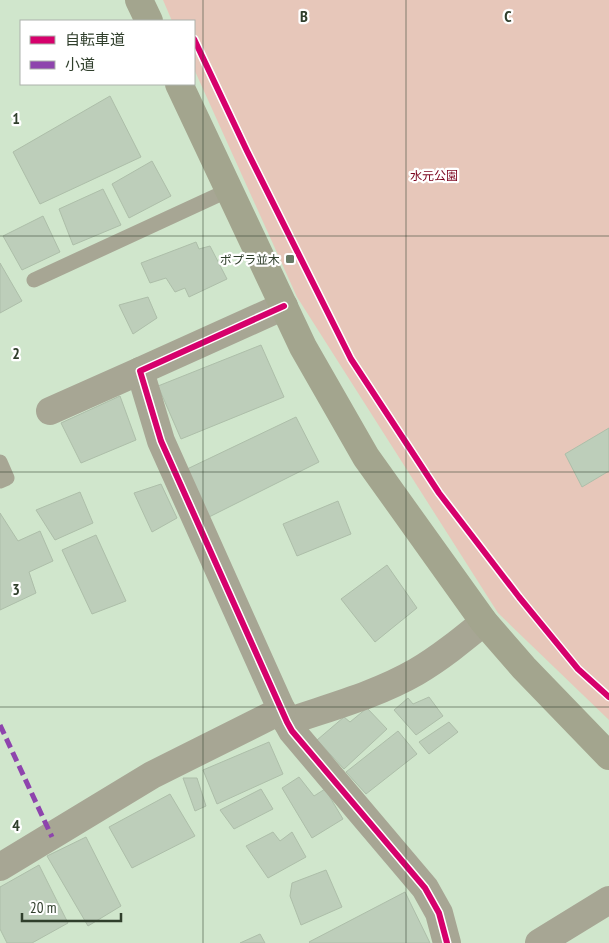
<svg xmlns="http://www.w3.org/2000/svg" width="609" height="943" font-family="'PT Sans Narrow','Noto Sans JP',sans-serif">
<rect width="100%" height="100%" fill="#d0e6cc"/>
<polygon fill="#e7c7ba" points="163,0 609,0 609,720 498,613 297,297 194,69 194,21 172,21"/>
<g fill="#bdceba" stroke="#adbea9">
<polygon points="110,96 141,157 40,204 13,152"/>
<polygon points="152,161 171,196 129,218 112,184"/>
<polygon points="103,189 121,225 73,245 59,209"/>
<polygon points="43,216 60,252 22,270 3,236"/>
<polygon points="196,242 199,249 210,246 227,279 189,297 185,288 175,292 166,278 150,283 141,263"/>
<polygon points="0,263 22,301 0,313"/>
<polygon points="148,297 157,318 133,334 119,305"/>
<polygon points="261,345 284,397 181,439 158,386"/>
<polygon points="120,396 136,440 81,463 61,423"/>
<polygon points="296,417 319,462 207,518 185,470"/>
<polygon points="609,428 609,471 582,487 565,454"/>
<polygon points="161,484 177,518 152,532 134,493"/>
<polygon points="80,492 93,523 55,540 36,510"/>
<polygon points="338,501 351,534 297,556 283,524"/>
<polygon points="0,513 18,541 40,531 53,561 29,572 36,593 0,610"/>
<polygon points="96,535 126,601 92,614 62,550"/>
<polygon points="387,565 417,608 375,642 341,599"/>
<polygon points="429,697 443,716 416,735 394,710 408,698 413,704"/>
<polygon points="367,708 387,729 344,769 317,740 344,717 350,722"/>
<polygon points="449,722 458,732 429,754 419,742"/>
<polygon points="398,731 417,754 366,794 346,772"/>
<polygon points="269,742 283,774 217,804 203,770"/>
<polygon points="299,777 314,796 325,789 343,819 312,838 282,788"/>
<polygon points="183,778 197,778 206,806 195,811"/>
<polygon points="261,789 273,809 234,829 220,810"/>
<polygon points="170,794 195,836 132,868 109,827"/>
<polygon points="273,832 280,841 292,832 306,857 268,878 246,846"/>
<polygon points="86,837 121,906 88,926 47,856"/>
<polygon points="39,865 68,923 32,943 7,943 0,929 0,887"/>
<polygon points="326,870 342,907 301,925 290,896 292,883"/>
<polygon points="405,892 430,943 310,943 309,942"/>
<polygon points="260,934 265,943 240,943"/>
</g>
<g fill="none" stroke-linecap="round" stroke-linejoin="round">
<g stroke="#a7a694" stroke-width="15">
<polyline points="34,280 229,190"/>
<polyline points="0,462 7,478 0,481"/>
</g>
<g stroke="#a7a694" stroke-width="28">
<polyline points="284,306 140,371 161,441 287,722 292,731 425,888 439,913 447,943"/>
<polyline points="50,411 140,371"/>
<path d="M287,722C330,707 376,695 416,672C440,658 462,640 484,622"/>
<polyline points="0,867 152,775 282,710"/>
<polyline points="539,943 609,900"/>
</g>
<g stroke="#a3a58e" stroke-width="28">
<polyline points="139,0 149,21"/>
<polyline points="179,84 303,347 366,457 484,622 524,668 609,756"/>
</g>
<polyline stroke="#8e44ad" stroke-width="5" stroke-dasharray="10 5" stroke-linecap="butt" points="0,725 52,837"/>
<g stroke="#fff" stroke-width="9">
<g id="cycleway">
<polyline points="194,39 247,151 351,359 439,493 519,597 578,669 609,697"/>
<polyline points="284,306 140,371 161,441 287,722 292,731 425,888 439,913 447,943"/>
</g>
</g>
<use href="#cycleway" stroke="#d6006c" stroke-width="6"/>
</g>
<path fill="none" stroke="#303f2c" stroke-width="1" stroke-opacity="0.55" d="M203,0V943M406,0V943M0,236H609M0,472H609M0,707H609"/>
<rect fill="#687964" stroke="#fff" stroke-width="2" x="285" y="254" width="10" height="10" rx="2.5"/>
<g text-anchor="middle" dominant-baseline="central" stroke-width="4.5" stroke-linejoin="round" paint-order="stroke">
<g font-size="12" fill="#7a031d" stroke="#fff">
<text x="434" y="175">水元公園</text>
</g>
<g font-size="12" fill="#303f2c" stroke="#fff" text-anchor="end">
<text x="280" y="259">ポプラ並木</text>
</g>
</g>
<g font-size="16" text-anchor="middle" font-weight="bold" fill="#303f2c" stroke="#fff" stroke-width="4.5" stroke-linejoin="round" paint-order="stroke">
<text x="304" y="22">B</text>
<text x="508" y="22">C</text>
<text x="16" y="124">1</text>
<text x="16" y="359">2</text>
<text x="16" y="595">3</text>
<text x="16" y="831">4</text>
</g>
<rect x="20" y="20" width="175" height="65" fill="#ffffff" stroke="#acb2ab"/>
<rect x="30" y="36" width="25" height="8" fill="#d6006c" stroke="#acb2ab"/>
<text x="65" y="45" font-size="15" fill="#303f2c">自転車道</text>
<rect x="30" y="61" width="25" height="8" fill="#8e44ad" stroke="#acb2ab"/>
<text x="65" y="70" font-size="15" fill="#303f2c">小道</text>
<path d="M22 913v8h99v-8" fill="none" stroke="#303f2c" stroke-width="2.5"/>
<text x="30" y="913" font-size="15" fill="#303f2c" stroke="#ffffff" stroke-width="4" paint-order="stroke">20 m</text>
</svg>
